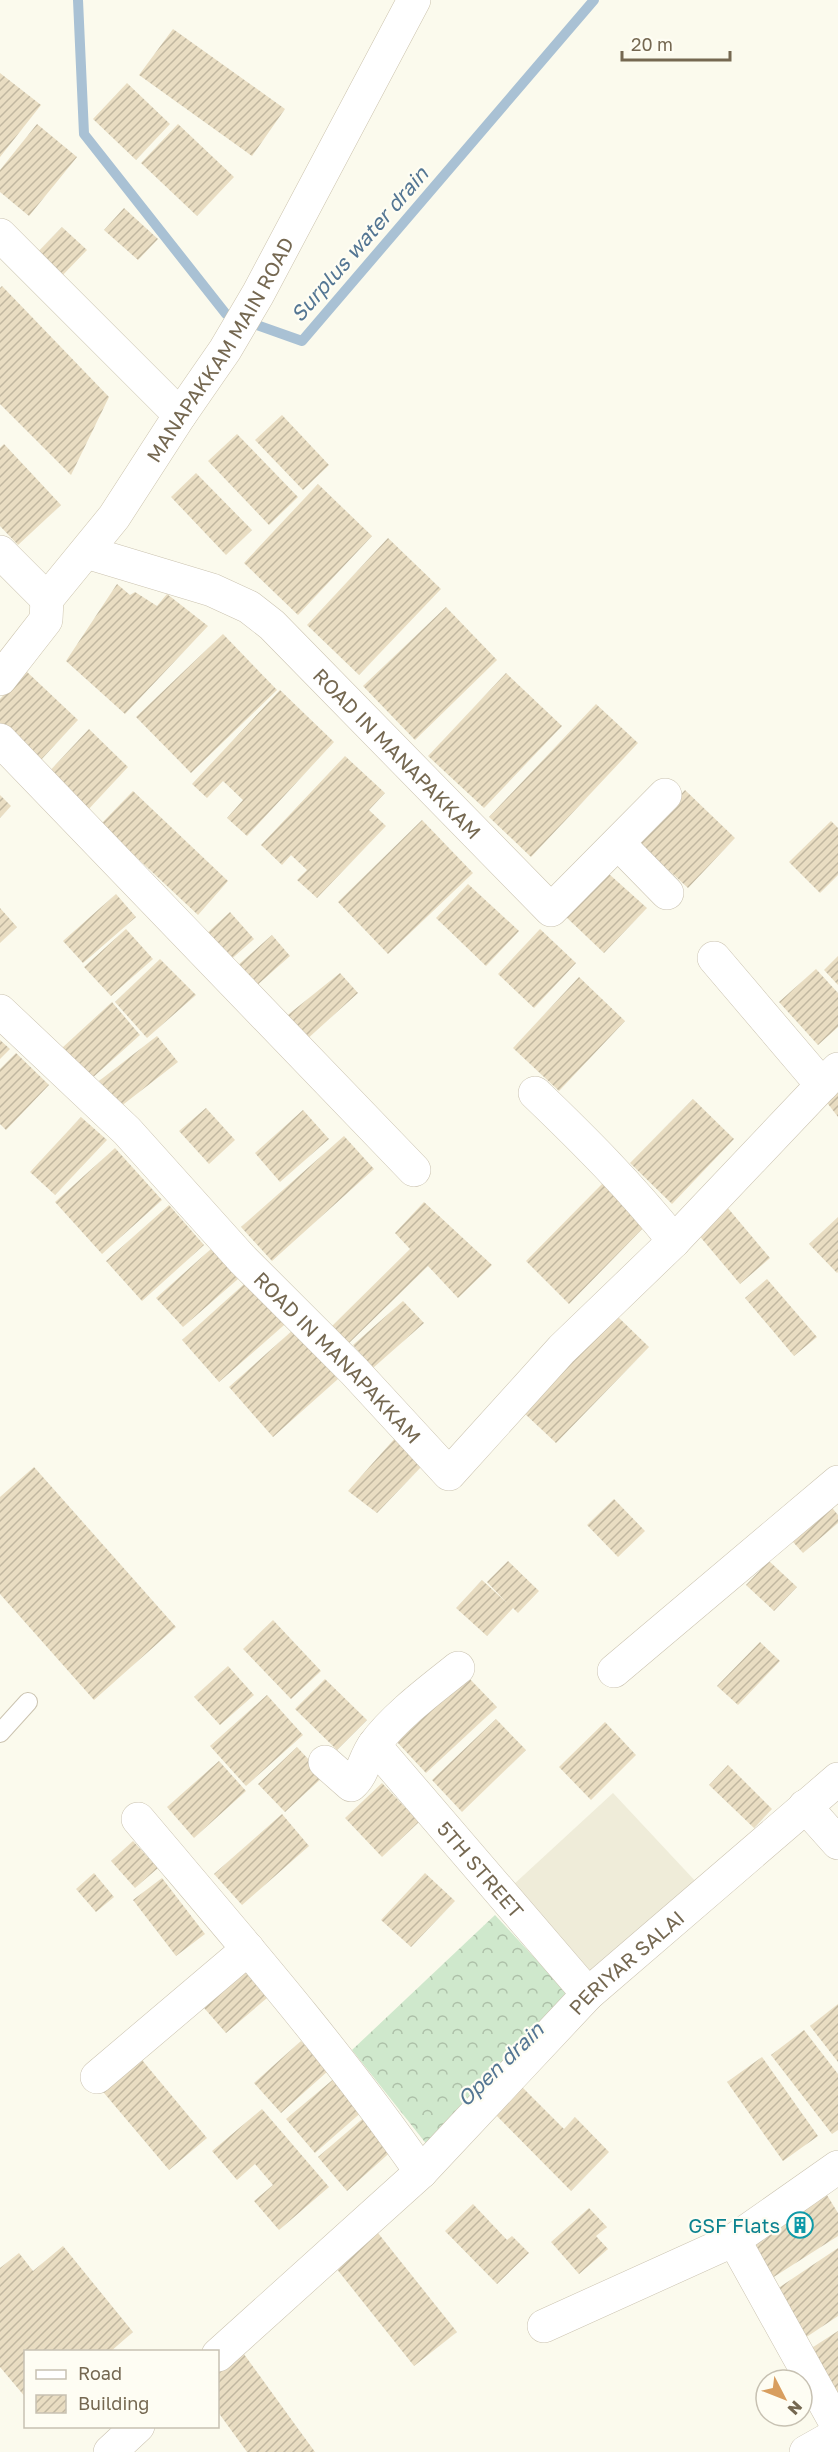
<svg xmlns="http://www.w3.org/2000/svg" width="838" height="2452" font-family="'Golos Text',sans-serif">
<defs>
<pattern id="forest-crowns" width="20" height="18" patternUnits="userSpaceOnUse" patternTransform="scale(1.5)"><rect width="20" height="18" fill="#cfe8cc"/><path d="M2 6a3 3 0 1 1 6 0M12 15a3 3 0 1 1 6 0" fill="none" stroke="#adc0a8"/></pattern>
<pattern id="building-hatch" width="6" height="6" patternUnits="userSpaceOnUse" patternTransform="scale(1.5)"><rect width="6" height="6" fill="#e9ddc2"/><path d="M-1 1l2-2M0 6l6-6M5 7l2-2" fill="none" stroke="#c1b7a0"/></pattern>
</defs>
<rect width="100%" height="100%" fill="#fbfaed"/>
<polygon fill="#efecd9" points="613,1793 712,1899 611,1993 512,1886"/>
<polygon fill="url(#forest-crowns)" points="495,1915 581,2008 428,2146 352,2050"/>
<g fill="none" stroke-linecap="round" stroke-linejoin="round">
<polyline stroke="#a9c1d4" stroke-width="10" points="78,0 84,134 226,314 302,341 594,0"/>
</g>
<g fill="url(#building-hatch)">
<polygon points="173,29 285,109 252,156 139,75"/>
<polygon points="0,73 41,105 0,157"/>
<polygon points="127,83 170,124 136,160 93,119"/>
<polygon points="37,124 77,157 29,216 0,192 0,170"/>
<polygon points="178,124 234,177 197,216 141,163"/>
<polygon points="124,208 158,239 138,260 104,230"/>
<polygon points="62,227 87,250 58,280 33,257"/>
<polygon points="2,286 109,397 71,475 0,404 0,288"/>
<polygon points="282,415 329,465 303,490 255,440"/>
<polygon points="237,434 298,497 269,525 208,461"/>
<polygon points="4,444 61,505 18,545 0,526 0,448"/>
<polygon points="196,473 252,530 226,555 171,497"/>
<polygon points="318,484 372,536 298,615 244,563"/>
<polygon points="388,538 441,589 359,675 307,625"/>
<polygon points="117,584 130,595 135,592 157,606 167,594 208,626 125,714 66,661"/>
<polygon points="446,607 497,660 415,740 363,686"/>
<polygon points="223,634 277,690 191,773 136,717"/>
<polygon points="26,671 78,720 39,762 0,726 0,699"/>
<polygon points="506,673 562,726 484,808 428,756"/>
<polygon points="280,690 334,742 247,836 227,818 243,800 223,781 207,798 192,784"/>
<polygon points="596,704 638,743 531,857 489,817"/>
<polygon points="89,729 128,767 86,812 46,775"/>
<polygon points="345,756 385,793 369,810 386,826 317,898 297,880 307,870 291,855 282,865 261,845"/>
<polygon points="685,790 735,838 688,888 637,841"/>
<polygon points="133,791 228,881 198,915 101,824"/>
<polygon points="0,795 11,806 0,818"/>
<polygon points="422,820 473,873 388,954 338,902"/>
<polygon points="831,821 838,828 838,875 820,893 789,862"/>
<polygon points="609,874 647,908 604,953 565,916"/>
<polygon points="468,884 519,931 486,966 436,918"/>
<polygon points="116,894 136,917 83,963 63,941"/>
<polygon points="0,908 17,927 0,943"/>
<polygon points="230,912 254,939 227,963 204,936"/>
<polygon points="126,929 153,959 111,996 84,967"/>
<polygon points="540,929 576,963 534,1008 498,974"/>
<polygon points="272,935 290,956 255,987 237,966"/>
<polygon points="838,956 838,985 824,970"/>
<polygon points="160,959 196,995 147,1038 115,1002"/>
<polygon points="816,969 838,993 838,1027 818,1045 779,1002"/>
<polygon points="340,973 358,993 305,1041 284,1018"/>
<polygon points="579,977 625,1021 559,1091 513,1048"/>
<polygon points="112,1002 140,1035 90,1080 62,1048"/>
<polygon points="157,1036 178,1062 120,1107 99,1081"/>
<polygon points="0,1040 10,1049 0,1059"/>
<polygon points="16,1053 49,1085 6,1130 0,1124 0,1069"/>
<polygon points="838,1090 838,1117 825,1100"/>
<polygon points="693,1099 734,1139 672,1204 630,1163"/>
<polygon points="206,1108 235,1140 209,1164 179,1131"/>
<polygon points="303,1110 329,1139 280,1182 255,1153"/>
<polygon points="81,1117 107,1140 55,1195 30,1172"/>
<polygon points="344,1136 374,1169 272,1261 241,1227"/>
<polygon points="115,1148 162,1200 102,1254 55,1202"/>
<polygon points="606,1180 648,1223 569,1304 526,1261"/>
<polygon points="424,1202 492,1265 458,1298 428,1266 347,1345 330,1328 410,1249 395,1233"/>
<polygon points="169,1205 204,1245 142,1301 106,1261"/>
<polygon points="727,1207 770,1258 740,1284 697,1233"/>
<polygon points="838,1217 838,1272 837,1273 809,1244"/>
<polygon points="211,1249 238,1279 183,1327 156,1298"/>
<polygon points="253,1276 291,1319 219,1382 182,1340"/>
<polygon points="767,1279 817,1337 794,1356 745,1298"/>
<polygon points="403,1301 424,1323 373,1368 353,1345"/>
<polygon points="616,1315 649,1347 556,1443 523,1412"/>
<polygon points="294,1329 338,1379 273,1437 229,1387"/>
<polygon points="396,1437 423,1465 377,1513 348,1491"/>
<polygon points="34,1467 176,1627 94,1700 0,1594 0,1497"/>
<polygon points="824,1498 838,1515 838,1523 803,1553 784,1532"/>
<polygon points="614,1499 645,1531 618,1557 587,1525"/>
<polygon points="508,1561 539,1591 518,1613 513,1608 487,1636 456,1608 482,1580 506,1602 487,1582"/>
<polygon points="769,1561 797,1587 774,1611 746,1585"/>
<polygon points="273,1620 321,1671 291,1699 243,1649"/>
<polygon points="760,1642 780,1661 738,1705 717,1686"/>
<polygon points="228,1666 254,1695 220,1725 194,1697"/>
<polygon points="467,1676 497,1707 426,1773 397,1742"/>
<polygon points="325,1679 367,1720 337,1750 295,1709"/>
<polygon points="267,1695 303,1735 246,1786 210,1746"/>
<polygon points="496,1719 526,1750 462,1812 432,1780"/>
<polygon points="605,1722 636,1755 591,1800 559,1767"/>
<polygon points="297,1747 324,1776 285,1812 258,1784"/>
<polygon points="219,1761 246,1791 194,1838 167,1807"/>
<polygon points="728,1765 772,1809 754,1828 709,1785"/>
<polygon points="382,1783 419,1822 382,1857 345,1818"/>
<polygon points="282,1814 309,1846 242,1905 214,1874"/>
<polygon points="133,1841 158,1868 135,1888 111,1861"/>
<polygon points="94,1873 114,1897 96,1912 76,1889"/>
<polygon points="425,1873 455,1901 411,1947 381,1920"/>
<polygon points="162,1878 205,1934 176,1956 133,1900"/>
<polygon points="240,1966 267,1998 226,2033 198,2001"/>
<polygon points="838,2004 838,2062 810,2026"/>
<polygon points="804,2030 838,2074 838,2130 832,2134 771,2055"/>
<polygon points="301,2041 328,2071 281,2113 254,2083"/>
<polygon points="137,2054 207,2138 169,2170 99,2087"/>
<polygon points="762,2057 818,2136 783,2161 727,2082"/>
<polygon points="336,2077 364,2110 315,2153 286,2119"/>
<polygon points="521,2086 564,2129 575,2117 609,2152 571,2191 494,2113"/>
<polygon points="262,2109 329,2187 279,2230 254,2201 273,2185 255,2164 237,2180 212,2151"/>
<polygon points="367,2115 395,2148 347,2191 318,2157"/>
<polygon points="822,2187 838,2213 838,2236 769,2280 742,2237"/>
<polygon points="473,2204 507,2240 512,2236 529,2253 497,2284 445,2231"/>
<polygon points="589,2208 607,2227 596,2236 608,2249 579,2274 551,2242"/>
<polygon points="374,2228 457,2332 414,2366 332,2263"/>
<polygon points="63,2246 133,2332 110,2352 26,2352 26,2398 0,2367 0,2268 19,2253 33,2271"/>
<polygon points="838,2248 838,2316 802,2340 771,2293"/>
<polygon points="838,2331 838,2399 807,2351"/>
<polygon points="241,2350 315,2452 247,2452 218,2412 218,2367"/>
</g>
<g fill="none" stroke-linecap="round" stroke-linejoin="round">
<g stroke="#cbc3b0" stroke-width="20">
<polyline id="lane" points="0,1733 28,1702"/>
</g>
<g stroke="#cbc3b0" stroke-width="34">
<g id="street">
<polyline points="0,235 180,415"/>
<polyline points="0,552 47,599"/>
<path id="s1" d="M86,552L212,590L249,607L272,625L551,910L665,795"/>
<polyline points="0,740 414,1170"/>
<polyline points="618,843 667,893"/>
<polyline points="714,958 822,1085 838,1069"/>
<path id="s2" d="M0,1011L127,1131L242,1259L354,1371L449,1474L562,1349L674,1241L822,1085"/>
<path d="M535,1093C584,1140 631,1187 674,1241"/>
<polyline points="614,1671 838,1482"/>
<path id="s3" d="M374,1745L588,1994"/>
<path d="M325,1762L351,1785C364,1774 364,1758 374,1745C394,1717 432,1689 458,1668"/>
<polyline points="805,1806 838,1843"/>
<path d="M138,1819C235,1934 335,2048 421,2172"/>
<polyline points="97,2077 248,1949"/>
<polyline points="734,2240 838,2167"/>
<polyline points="544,2326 734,2240 838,2427"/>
<path id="s4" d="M218,2355L421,2172L588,1994L838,1779"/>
<polyline points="110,2452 138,2426"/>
<polyline points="806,2452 838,2434"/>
</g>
</g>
<g stroke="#cbc2ac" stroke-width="34">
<g id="secondary">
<path id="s5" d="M0,679L46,620L47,599L114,517L180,415L225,350L258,294L414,0"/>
</g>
</g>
<use href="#lane" stroke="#fff" stroke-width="18"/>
<use href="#street" stroke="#fff" stroke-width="33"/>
<use href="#secondary" stroke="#fff" stroke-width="33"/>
</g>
<defs>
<g id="building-ring" transform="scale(1.35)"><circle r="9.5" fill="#fefdf3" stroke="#0f9aa8" stroke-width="1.5"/><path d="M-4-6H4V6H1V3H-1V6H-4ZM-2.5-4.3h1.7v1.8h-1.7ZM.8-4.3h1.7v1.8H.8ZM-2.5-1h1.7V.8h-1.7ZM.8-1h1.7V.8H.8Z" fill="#0f9aa8"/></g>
</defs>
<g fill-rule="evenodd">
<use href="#building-ring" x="800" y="2225"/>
</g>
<g text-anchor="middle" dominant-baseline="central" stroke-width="4.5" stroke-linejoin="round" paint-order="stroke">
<g font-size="20" fill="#756851" stroke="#fefdf3">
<text stroke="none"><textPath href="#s5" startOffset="400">MANAPAKKAM MAIN ROAD</textPath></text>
<text stroke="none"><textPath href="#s1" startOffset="381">ROAD IN MANAPAKKAM</textPath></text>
<text stroke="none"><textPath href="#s2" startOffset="484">ROAD IN MANAPAKKAM</textPath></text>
<text stroke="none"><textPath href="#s3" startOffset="164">5TH STREET</textPath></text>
<text stroke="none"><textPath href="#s4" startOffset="567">PERIYAR SALAI</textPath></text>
</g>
<g font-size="20" fill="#0d838f" stroke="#fefdf3" text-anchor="end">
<text x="780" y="2225">GSF Flats</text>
</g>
<g font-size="21" font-style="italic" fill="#547693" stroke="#fefdf3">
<text transform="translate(359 244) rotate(-49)">Surplus water drain</text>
<text transform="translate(500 2064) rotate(-44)">Open drain</text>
</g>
</g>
<rect x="24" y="2350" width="195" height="78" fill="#fefdf3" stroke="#c7c1b2" stroke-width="1.5"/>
<rect x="36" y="2370" width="30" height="9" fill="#ffffff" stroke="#c7c1b2" stroke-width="1.5"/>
<text x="78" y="2380" font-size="18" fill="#756851">Road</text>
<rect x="36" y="2395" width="30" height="18" fill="url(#building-hatch)" stroke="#c7c1b2" stroke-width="1.5"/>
<text x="78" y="2410" font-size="18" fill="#756851">Building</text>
<g transform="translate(784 2398) rotate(132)"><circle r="28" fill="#fefdf3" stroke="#c7c1b2" stroke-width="1.5"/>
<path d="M0-4.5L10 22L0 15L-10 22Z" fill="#d89e5f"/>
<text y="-9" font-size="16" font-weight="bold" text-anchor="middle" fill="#756851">N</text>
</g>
<path d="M622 51v9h108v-9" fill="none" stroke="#756851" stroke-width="3"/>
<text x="631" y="51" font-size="18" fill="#756851" stroke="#fefdf3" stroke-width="4.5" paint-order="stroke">20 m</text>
</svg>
